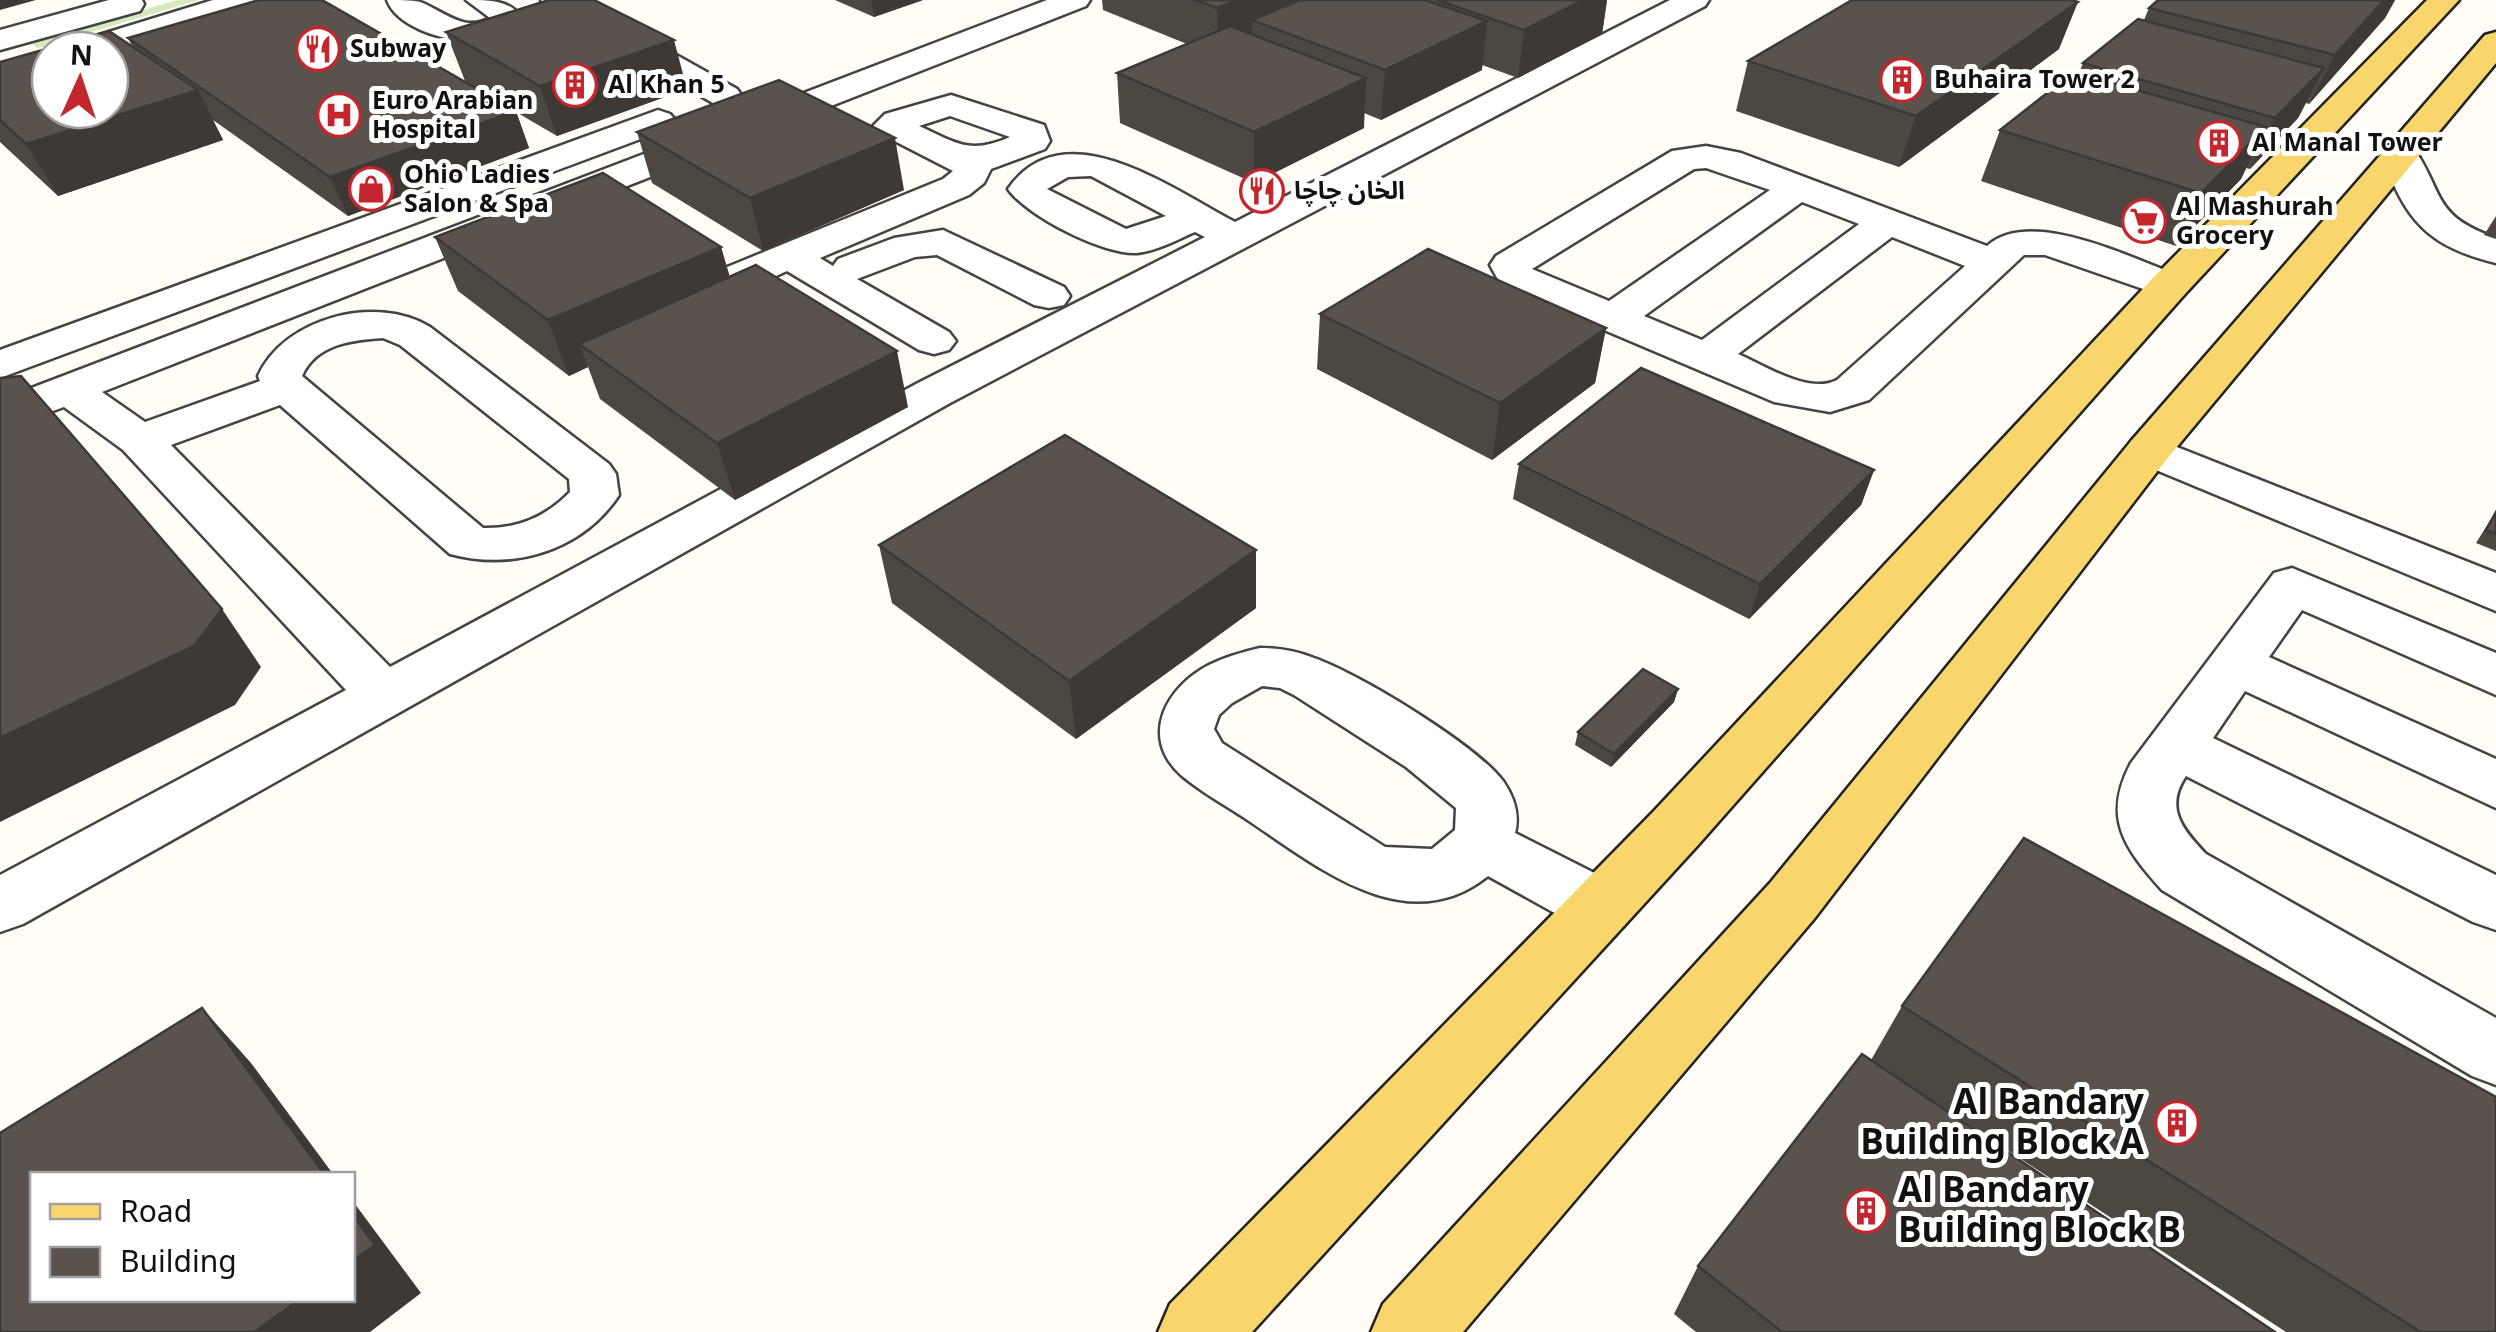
<svg xmlns="http://www.w3.org/2000/svg" width="2496" height="1332" font-family="Georgia,'Noto Sans Arabic',serif">
<rect width="100%" height="100%" fill="#fffdf5"/>
<polygon fill="#d5ebbd" points="177,0 199,0 38,48 31,43"/>
<g fill="none" stroke-linecap="round" stroke-linejoin="round">
<g stroke="#444" stroke-width="5">
<g id="minor">
<polygon points="109,0 142,0 144,4 140,11 0,50 0,30"/>
<polygon points="213,0 260,0 256,6 110,52 68,50 73,43"/>
<path d="M387,0C397,0 411,0 420,2C444,11 464,33 490,18L466,0C489,0 515,0 523,22C497,58 400,38 387,0Z"/>
<polygon points="541,0 578,0 737,89 742,96 737,103 713,103 545,6"/>
<path d="M1047,0H1090L1086,6L102,392L145,422L260,381L258,376C284,318 376,294 430,327L609,464L616,474L619,495C582,551 513,571 450,554L280,405L171,445L390,667L918,383L1205,237L1195,232C1176,240 1157,251 1137,253C1103,255 1027,216 1008,189C1064,108 1173,190 1235,222L1670,0H1709L1705,6L950,403L23,924L0,932V875L346,690L123,450L64,407L0,430V400ZM1091,176L1166,216L1126,229L1047,189L1068,177ZM383,338L400,345L569,479L570,492C546,517 517,529 483,528L302,376C316,344 352,340 383,338Z"/>
<path d="M951,95L1044,125L1050,141L1045,149L991,169L984,183L969,195L820,258L833,266L838,259L894,238L943,230L1064,287L1070,296L1064,305L1049,308L1034,305L937,255L915,257L857,279L949,332L956,341L949,350L934,354L919,350L787,271C764,281 740,296 715,290L709,281L715,272L943,179L953,171L879,133L873,126L885,114ZM950,116L1010,137C969,155 957,143 919,126Z"/>
<polygon points="658,110 670,114 676,121 670,128 0,378 0,350"/>
<path d="M2400,144L2413,147C2445,194 2431,215 2496,238V263C2427,246 2405,220 2382,155L2387,147Z"/>
<path d="M1706,146L1741,153L1987,246C2032,206 2133,260 2184,277L2190,286L2184,295L2169,298L2045,255H2024L1869,400L1830,412L1774,402L1510,290L1501,285L1490,265L1496,256L1672,151ZM1706,168L1770,190L1609,301L1532,269L1694,169ZM1802,202L1859,224L1702,340L1644,316ZM1892,237L1965,266L1837,380C1809,395 1764,365 1738,354Z"/>
<polygon points="2149,436 2496,573 2496,611 2132,460 2125,450 2132,440"/>
<path d="M2292,568L2496,653V695L2302,610L2269,657L2496,759V808L2245,691L2213,738L2496,875V930L2473,922L2186,776C2164,808 2183,830 2206,854L2496,1018V1085L2472,1076L2162,890C2124,848 2102,817 2131,763L2274,573Z"/>
<path d="M1260,648C1279,648 1296,651 1314,658C1358,673 1476,745 1503,781C1514,797 1520,814 1515,833L1624,888L1633,907L1624,926L1601,933L1578,926L1488,876C1407,941 1318,867 1252,823C1229,807 1202,793 1181,775C1139,737 1166,687 1209,665C1225,657 1243,652 1260,648ZM1262,686L1280,688L1294,695L1406,767L1456,808L1455,830L1432,849L1385,847L1222,743L1214,729L1219,715L1232,703Z"/>
</g>
</g>
<g stroke="#222" stroke-width="5">
<g id="major">
<polygon points="2427,0 2459,0 2184,295 1698,845 1252,1332 1158,1332 1170,1304 1654,811 2154,277"/>
<polygon points="2496,32 2496,63 2166,460 1814,919 1463,1332 1371,1332 1383,1304 1770,883 2132,440 2485,35"/>
</g>
</g>
<use href="#minor" fill="#fff" fill-rule="evenodd"/>
<use href="#major" fill="#f9d66b" fill-rule="evenodd"/>
</g>
<g fill="#4d4742">
<polygon points="835,0 923,0 874,17"/>
<polygon points="1102,0 1607,0 1602,34 1518,78 1482,65 1482,70 1381,120 1364,113 1364,128 1254,183 1120,123 1117,73 1187,44 1103,10"/>
<polygon points="2158,0 2395,0 2385,18 2309,104 2306,103 2298,118 2250,169 2246,168 2241,179 2176,246 1981,181 2000,130 2079,73 2083,63 2144,20 2149,8"/>
<polygon points="446,32 687,89 557,136 516,112 529,148 348,216 213,120 223,140 58,196 0,142 0,62 132,46 128,38 465,81"/>
<polygon points="2059,49 1899,167 1736,111 1748,61"/>
<polygon points="637,132 904,190 763,251 652,183"/>
<polygon points="2496,216 2496,239 2484,235"/>
<polygon points="435,237 721,247 730,277 908,407 735,500 600,399 588,367 569,376 458,291"/>
<polygon points="1320,314 1606,328 1595,383 1492,460 1317,369"/>
<polygon points="1519,464 1874,470 1861,505 1749,619 1513,499"/>
<polygon points="2496,511 2496,551 2476,543"/>
<polygon points="879,545 1256,608 1076,739 892,603"/>
<polygon points="1678,689 1674,702 1611,767 1575,745 1578,732"/>
<polygon points="1902,1006 2496,1332 2286,1332 1912,1088 2275,1332 1696,1332 1674,1314 1698,1266 1871,1060"/>
</g>
<g fill="#3f3936">
<polygon points="0,0 36,0 0,10"/>
<polygon points="871,0 923,0 874,17"/>
<polygon points="1238,0 1315,0 1252,20 1252,41 1218,56 1217,8"/>
<polygon points="1583,0 1607,0 1602,34 1518,78 1524,30"/>
<polygon points="2384,0 2395,0 2385,18 2309,104 2335,55"/>
<polygon points="2078,2 2059,49 1899,167 1916,116"/>
<polygon points="1487,21 1482,70 1381,120 1385,70"/>
<polygon points="674,40 687,89 557,136 540,86"/>
<polygon points="2324,68 2298,118 2250,169 2275,118"/>
<polygon points="1366,78 1364,128 1254,183 1254,132"/>
<polygon points="198,90 223,140 58,196 26,144"/>
<polygon points="516,111 529,148 348,216 330,177"/>
<polygon points="2266,127 2241,179 2176,246 2201,193"/>
<polygon points="895,138 904,190 763,251 750,198"/>
<polygon points="721,247 736,301 579,344 588,367 569,376 548,320"/>
<polygon points="1606,328 1595,383 1492,460 1500,403"/>
<polygon points="897,351 908,407 735,500 717,443"/>
<polygon points="1874,470 1861,505 1749,619 1760,584"/>
<polygon points="1256,550 1256,608 1076,739 1069,681"/>
<polygon points="222,609 261,667 235,705 0,822 0,738"/>
<polygon points="1678,689 1674,702 1611,767 1614,754"/>
<polygon points="202,1008 251,1063 333,1174 324,1174"/>
<polygon points="352,1200 421,1293 370,1332 254,1332 299,1300 352,1300"/>
</g>
<g fill="#5a524d" stroke="#3f3936" stroke-width="2.5" fill-rule="evenodd">
<polygon points="259,0 322,0 516,111 330,177 128,38"/>
<polygon points="549,0 594,0 674,40 540,86 446,32"/>
<polygon points="1195,0 1238,0 1217,8"/>
<polygon points="1300,0 1425,0 1487,21 1385,70 1252,20"/>
<polygon points="1437,0 1583,0 1524,30"/>
<polygon points="1852,0 2072,0 2078,2 1916,116 1748,61"/>
<polygon points="2158,0 2384,0 2335,55 2149,8"/>
<polygon points="2138,19 2324,68 2275,118 2083,63"/>
<polygon points="1230,26 1366,78 1254,132 1117,73"/>
<path d="M109,31L198,90L26,144L0,120V62ZM50,50H110V110H50Z"/>
<polygon points="2074,72 2266,127 2201,193 2000,130"/>
<polygon points="779,80 895,138 750,198 637,132"/>
<polygon points="603,173 721,247 548,320 435,237"/>
<polygon points="1428,249 1606,328 1500,403 1320,314"/>
<polygon points="756,265 897,351 717,443 579,344"/>
<polygon points="1641,368 1874,470 1760,584 1519,464"/>
<polygon points="21,376 222,609 194,646 0,738 0,378"/>
<polygon points="1065,435 1256,550 1069,681 879,545"/>
<polygon points="2496,512 2496,534 2486,530"/>
<polygon points="1643,669 1678,689 1614,754 1578,732"/>
<polygon points="2024,838 2496,1097 2496,1332 2421,1332 1902,1006"/>
<polygon points="202,1008 324,1174 32,1174 32,1300 299,1300 254,1332 0,1332 0,1133"/>
<polygon points="1862,1054 2275,1332 1782,1332 1698,1266"/>
<polygon points="352,1214 375,1245 352,1261"/>
</g>
<defs>
<g id="restaurant-ring" transform="scale(2.25)"><circle r="9.5" fill="#fff" stroke="#c4262e" stroke-width="1.5"/><path d="M-5-6h1v4h1v-4h1v4h1v-4h1v5L-1.5 .5V6h-2V.5L-5-1ZM5-6V6H3V1.5H1.5Q1.5-4 5-6Z" fill="#c4262e"/></g>
<g id="building-ring" transform="scale(2.25)"><circle r="9.5" fill="#fff" stroke="#c4262e" stroke-width="1.5"/><path d="M-4-6H4V6H1V3H-1V6H-4ZM-2.5-4.3h1.7v1.8h-1.7ZM.8-4.3h1.7v1.8H.8ZM-2.5-1h1.7V.8h-1.7ZM.8-1h1.7V.8H.8Z" fill="#c4262e"/></g>
<g id="hospital-ring" transform="scale(2.25)"><circle r="9.5" fill="#fff" stroke="#c4262e" stroke-width="1.5"/><path d="M-5-5h3v3.5h4V-5h3V5h-3V1.5h-4V5h-3Z" fill="#c4262e"/></g>
<g id="shop-ring" transform="scale(2.25)"><circle r="9.5" fill="#fff" stroke="#c4262e" stroke-width="1.5"/><path d="M-5-2.5h2.3a2.7 3.5 0 0 1 5.4 0H5L5.5 6h-11ZM-1.5-2.5h3a1.5 2.3 0 0 0-3 0Z" fill="#c4262e"/></g>
<g id="supermarket-ring" transform="scale(2.25)"><circle r="9.5" fill="#fff" stroke="#c4262e" stroke-width="1.5"/><path d="M-6-5.5h2.5l.6 2H6L4.5 2H-2.5L-4.4-4H-6ZM-1.5 3.2a1.3 1.3 0 1 0 .1 0ZM3 3.2a1.3 1.3 0 1 0 .1 0Z" fill="#c4262e"/></g>
</defs>
<g fill-rule="evenodd">
<use href="#restaurant-ring" x="318" y="49"/>
<use href="#building-ring" x="1902" y="80"/>
<use href="#building-ring" x="575" y="85"/>
<use href="#hospital-ring" x="339" y="115"/>
<use href="#building-ring" x="2219" y="143"/>
<use href="#shop-ring" x="371" y="189"/>
<use href="#restaurant-ring" x="1262" y="191"/>
<use href="#supermarket-ring" x="2144" y="221"/>
<use href="#building-ring" x="2177" y="1123"/>
<use href="#building-ring" x="1866" y="1211"/>
</g>
<g text-anchor="middle" dominant-baseline="central" stroke-width="10" stroke-linejoin="round" paint-order="stroke">
<g font-size="25" font-weight="bold" fill="#111" stroke="#fff" text-anchor="start">
<text x="350" y="49">Subway</text>
<text x="1934" y="80">Buhaira Tower 2</text>
<text x="608" y="85">Al Khan 5</text>
<text x="372" y="101">Euro Arabian<tspan x="372" dy="29">Hospital</tspan></text>
<text x="2252" y="143">Al Manal Tower</text>
<text x="404" y="175">Ohio Ladies<tspan x="404" dy="29">Salon &amp; Spa</tspan></text>
<text x="1294" y="191">الخان چاچا</text>
<text x="2176" y="207">Al Mashurah<tspan x="2176" dy="29">Grocery</tspan></text>
</g>
<g font-size="35" font-weight="bold" fill="#111" stroke="#fff" text-anchor="end">
<text x="2144" y="1103">Al Bandary<tspan x="2144" dy="40">Building Block A</tspan></text>
<text x="1898" y="1191" text-anchor="start">Al Bandary<tspan x="1898" dy="40">Building Block B</tspan></text>
</g>
</g>
<rect x="30" y="1172" width="325" height="130" fill="#ffffff" stroke="#a0a0a0" stroke-width="2.5"/>
<rect x="50" y="1204" width="50" height="15" fill="#f9d66b" stroke="#a0a0a0" stroke-width="2.5"/>
<text x="120" y="1222" font-size="30" fill="#111111">Road</text>
<rect x="50" y="1247" width="50" height="30" fill="#5a524d" stroke="#a0a0a0" stroke-width="2.5"/>
<text x="120" y="1272" font-size="30" fill="#111111">Building</text>
<g transform="translate(80 80) rotate(3)"><circle r="48" fill="#ffffff" stroke="#a0a0a0" stroke-width="2.5"/>
<path d="M0-8L18 38L0 25L-18 38Z" fill="#c4262e"/>
<text y="-15" font-size="28" font-weight="bold" text-anchor="middle" fill="#111111">N</text>
</g>
</svg>
